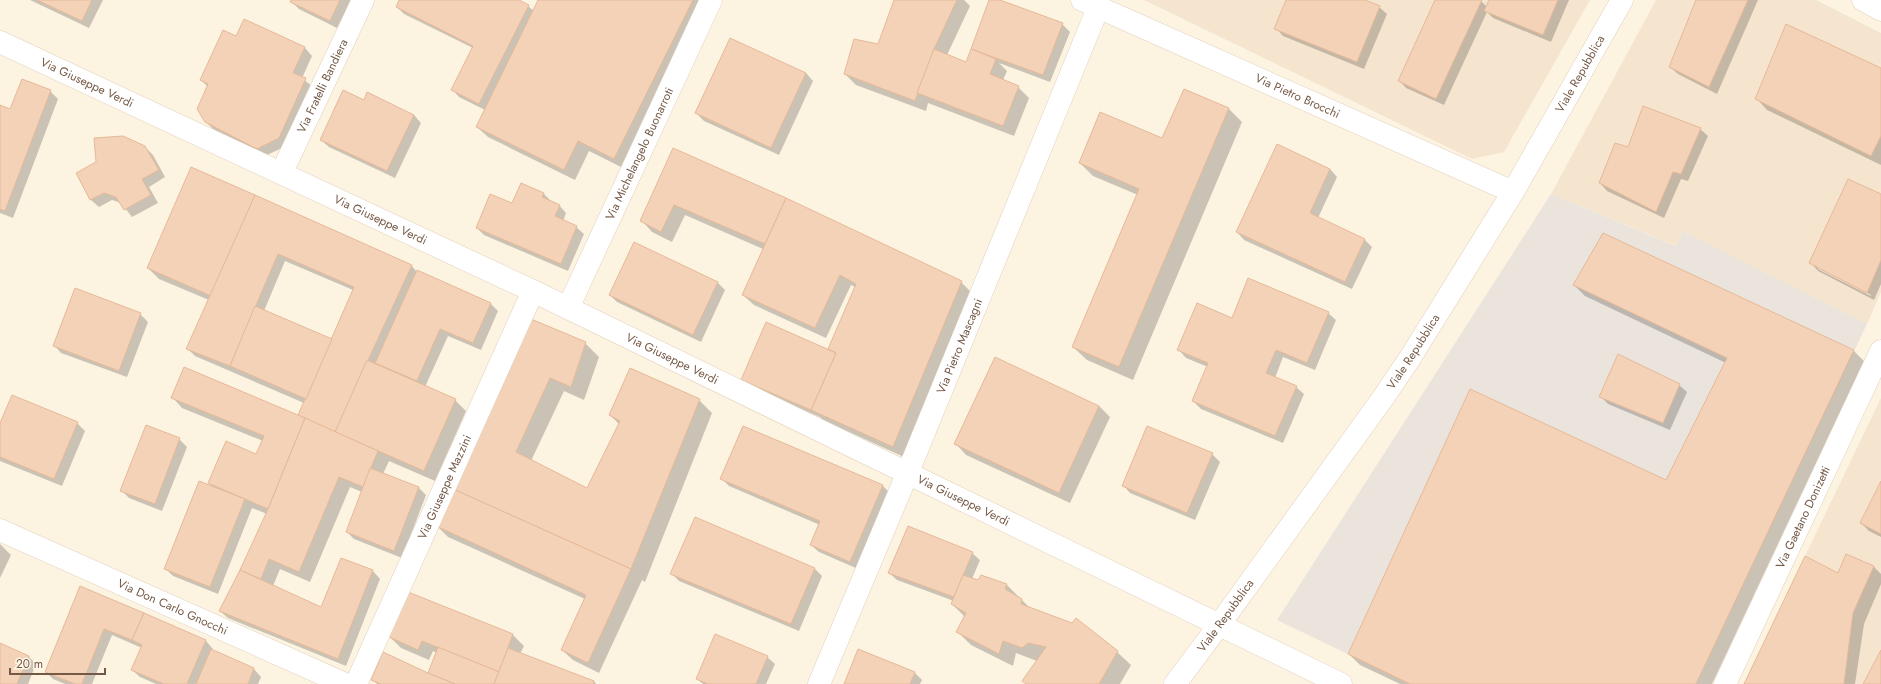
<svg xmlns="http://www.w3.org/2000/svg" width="1881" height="684" font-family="Jost,sans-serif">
<rect width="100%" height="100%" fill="#fdf3e1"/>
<g fill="#f5e5cf">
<polygon points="1144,0 1590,0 1504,152 1472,159"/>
<polygon points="1656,0 1816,0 1881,33 1881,292 1867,324 1683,231 1677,246 1551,194"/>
<polygon points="1881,398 1881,684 1744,684 1805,556"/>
</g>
<polygon fill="#ebe4dc" points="1551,194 1676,246 1683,231 1867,324 1696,684 1410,684 1277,620"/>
<g fill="#0003" fill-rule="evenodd">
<polygon points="30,0 103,0 89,28"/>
<polygon points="292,0 352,0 337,28 299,9 291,1"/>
<polygon points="400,0 517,0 528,6 534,11 540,0 708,0 625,169 589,151 575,180 488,137 477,127 485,110 459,97 452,89 473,48 404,14 397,7"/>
<polygon points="895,0 964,0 970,6 947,55 967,63 990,0 997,0 1062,24 1070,32 1050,82 999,63 1007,71 1003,80 1018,87 1029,98 1014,136 928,103 926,111 856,85 845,74 879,45"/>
<polygon points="1287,0 1363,0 1379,7 1387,14 1364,69 1283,36 1276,28"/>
<polygon points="1436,0 1480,0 1487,7 1490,0 1569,0 1551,42 1493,18 1487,12 1444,105 1406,88 1399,80"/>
<polygon points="1697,0 1758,0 1717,94 1678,74 1670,67"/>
<polygon points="244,20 305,48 312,56 302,78 313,87 286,146 265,156 214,130 206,122 208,87 201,80 237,37"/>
<polygon points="1881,69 1881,165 1767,110 1757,99"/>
<polygon points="806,73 813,81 779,155 704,121 696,113"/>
<polygon points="1184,90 1229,109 1242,122 1133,380 1087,360 1073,347 1138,195 1093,176 1080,163 1163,140"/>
<polygon points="50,91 58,99 13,218 0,213 0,106 11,110"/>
<polygon points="364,101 414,115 421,123 395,178 329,147 321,140"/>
<polygon points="1700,129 1708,136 1688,181 1681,179 1664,218 1607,191 1600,183 1628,148"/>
<polygon points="1277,145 1330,169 1337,177 1318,218 1364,239 1372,247 1352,289 1244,240 1237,232"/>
<polygon points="145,147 153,155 165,177 149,187 158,203 132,217 121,203 112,200 99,207 91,200 77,173"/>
<polygon points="673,149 786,199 961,282 972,293 904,457 823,420 820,417 750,387 742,379 832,352 829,349 855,287 851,285 826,338 754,305 743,295 763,249 685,215 672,242 652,232 642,221"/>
<path d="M192,168L411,265L416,271L491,304L498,311L481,350L448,336L425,387L455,400L466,411L435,481L389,461L383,474L418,487L426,495L402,558L354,539L347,532L362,492L350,487L310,582L280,569L273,586L322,608L342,559L373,571L380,579L346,666L228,618L220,611L267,514L252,508L218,594L173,576L165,568L214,488L209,483L257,455L263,441L182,408L172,397L304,420V403L195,356L188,349L209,300L159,279L148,268ZM285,261L353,290L332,340L264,311Z"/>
<polygon points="521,184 544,194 551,201 559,205 566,213 563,221 576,227 584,234 568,271 484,235 477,228 513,204"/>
<path d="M1881,195V284L1874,300L1818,271L1811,263ZM1818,267L1871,295V296L1818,269Z"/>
<polygon points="1604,234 1854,351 1864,361 1712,684 1400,684 1360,665 1349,654 1666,482 1726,363 1585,296 1574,285"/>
<polygon points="718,283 725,290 701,342 617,302 610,295"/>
<polygon points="1328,313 1336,320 1315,370 1283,357 1275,378 1296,387 1304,394 1283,443 1201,409 1193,401 1208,367 1186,358 1179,350 1232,319"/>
<polygon points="140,314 148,322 127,377 61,353 54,345"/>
<polygon points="532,320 585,343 599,357 584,400 564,391 531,461 587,489 619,424 610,415 699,400 712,413 645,582 642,580 599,673 573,660 562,650 585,599 448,537 437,526"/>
<polygon points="1679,385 1687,392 1670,430 1608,404 1601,397"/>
<polygon points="1099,406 1110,417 1070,503 966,455 956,444"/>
<polygon points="77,423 85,431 62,486 0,461 0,425"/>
<polygon points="744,427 883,486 890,493 858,569 819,552 811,545 820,525 729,486 721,478"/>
<polygon points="179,439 187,447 162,511 129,498 122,491"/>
<polygon points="1212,454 1220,462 1195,520 1130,493 1123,485"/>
<polygon points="1881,483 1881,537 1869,531 1861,523"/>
<polygon points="0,544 11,555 0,578"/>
<polygon points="972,553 980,560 972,579 1006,584 1031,609 1117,652 1131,665 1120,684 1027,684 1037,661 1016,653 1013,666 971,645 958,632 965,617 952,604 954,601 897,580 889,573"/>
<polygon points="1873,566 1881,574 1881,584 1864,624 1855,684 1745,684 1838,574"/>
<polygon points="815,569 822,576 799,631 679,581 671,573"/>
<polygon points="80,587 206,641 213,649 212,651 254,669 261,677 258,684 156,684 140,677 132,670 142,648 112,635 92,684 65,684 53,679 46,672"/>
<polygon points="408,593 513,635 524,646 520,654 594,681 596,684 377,684 372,679 429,674 437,653 433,651 429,660 401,648 390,637"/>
<polygon points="0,644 29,657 36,664 28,684 0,684"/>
<polygon points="767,657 775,664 766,684 703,684 697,679"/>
<polygon points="914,672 922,680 920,684 845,684"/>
</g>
<g fill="#f3d2b8" stroke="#e6b997">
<polygon points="37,0 92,0 82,21"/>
<polygon points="291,0 340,0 330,21 290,2"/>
<polygon points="399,0 519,0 529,5 479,104 451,90 473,46 396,7"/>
<polygon points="538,0 693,0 614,159 578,141 564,170 476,127"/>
<polygon points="894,0 957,0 934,49 915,101 844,74 854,39 878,44"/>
<polygon points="989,0 1000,0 1063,23 1043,75 971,49"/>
<polygon points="1286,0 1365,0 1380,6 1357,62 1274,29"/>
<polygon points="1435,0 1482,0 1436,99 1398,81"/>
<polygon points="1489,0 1558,0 1543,35 1484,11"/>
<polygon points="1696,0 1748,0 1709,87 1669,67"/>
<polygon points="244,19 305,47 293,73 306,78 279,138 257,149 205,122 197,109 208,84 200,80 223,30 236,36"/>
<polygon points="1786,24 1881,68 1881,136 1871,156 1755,99"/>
<polygon points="730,38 806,73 771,148 695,113"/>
<polygon points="934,49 966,62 971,49 996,59 990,74 1019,86 1003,126 917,93"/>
<polygon points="22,79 51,90 5,211 0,209 0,105 10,109"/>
<polygon points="1184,89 1229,108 1119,367 1072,347 1139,189 1079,163 1100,112 1162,138"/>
<polygon points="343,90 364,100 367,92 414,115 387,171 320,140"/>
<polygon points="1643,106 1701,128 1681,174 1673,172 1656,212 1599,183 1615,143 1628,147"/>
<polygon points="123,136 145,146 159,170 142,179 151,195 124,210 116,197 104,193 90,200 76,173 96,162 94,138"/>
<polygon points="1277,144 1330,169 1310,213 1365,239 1345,282 1236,232"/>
<polygon points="673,148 786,198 765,244 674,205 661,232 640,221"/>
<polygon points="191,167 255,195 211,296 147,268"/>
<polygon points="1848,179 1881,194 1881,260 1867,293 1809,263"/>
<polygon points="521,183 544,193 542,197 560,205 555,216 577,226 561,264 476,228 490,194 512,203"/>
<polygon points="255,195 412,265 335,432 298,415 354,287 278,254 230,366 186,349"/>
<polygon points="786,198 962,281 893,447 811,410 836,353 828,349 856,284 840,275 815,328 742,295"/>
<polygon points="1603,233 1854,350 1696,684 1410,684 1348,654 1470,389 1666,480 1727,358 1573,285"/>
<polygon points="634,242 718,282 693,335 609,295"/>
<polygon points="417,270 491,303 473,343 440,329 417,381 375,363"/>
<polygon points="1248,278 1329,312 1307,363 1276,350 1266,373 1297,386 1275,436 1192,401 1208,363 1177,350 1197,303 1232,318"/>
<polygon points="75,288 141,313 119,371 53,346"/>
<polygon points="255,306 332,339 306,399 230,366"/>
<polygon points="531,319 586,342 571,387 550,378 516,452 587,488 620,421 609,415 630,368 700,399 631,569 453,489"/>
<polygon points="766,322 836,353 811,410 741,380"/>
<polygon points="1618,354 1680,384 1663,423 1599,397"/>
<polygon points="995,357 1099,406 1059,493 954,444"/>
<polygon points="367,360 456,399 424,471 335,432"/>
<polygon points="184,367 305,418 268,509 208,483 226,441 256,454 264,436 171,398"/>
<polygon points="12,395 78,422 54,479 0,457 0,423"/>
<polygon points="305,418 378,451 363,487 339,477 299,572 269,559 261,579 240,570 268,509"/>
<polygon points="146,425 180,438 155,504 120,491"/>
<polygon points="743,426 883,485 850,562 810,545 820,521 720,479"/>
<polygon points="1147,426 1213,453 1187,513 1122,486"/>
<polygon points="370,468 419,487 394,551 346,532"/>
<polygon points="199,481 245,499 210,587 164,569"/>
<polygon points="1881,481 1881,534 1860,523"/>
<polygon points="453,489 631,569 588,663 561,650 586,595 436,526"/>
<polygon points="695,517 815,568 791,624 670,574"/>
<polygon points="908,526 973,552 954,597 888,573"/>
<polygon points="1846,554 1874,566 1853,613 1844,684 1744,684 1805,556 1838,573"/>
<polygon points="341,558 373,570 338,659 219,611 240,570 321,607"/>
<polygon points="963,575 978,580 981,575 1007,584 1005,589 1022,599 1021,604 1072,623 1076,618 1118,651 1099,684 1026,684 1022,681 1046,647 1028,643 1022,648 1003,641 999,654 956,632 966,613 951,604"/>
<polygon points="80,586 144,613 132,640 104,629 82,684 75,684 45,672"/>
<polygon points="408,592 513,634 499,672 422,641 418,650 389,637"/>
<polygon points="144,613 206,640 187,684 164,684 131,670 142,645 132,640"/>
<polygon points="715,634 768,656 756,684 708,684 696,679"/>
<polygon points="0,643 29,656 17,684 0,684"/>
<polygon points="438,647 499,672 494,684 455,684 428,673"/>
<polygon points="508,648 594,681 593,684 494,684"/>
<polygon points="211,649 254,668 248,684 196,684"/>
<polygon points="858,649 915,672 910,684 844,684"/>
<polygon points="1881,650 1881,684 1863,684"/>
<polygon points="383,652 428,673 455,684 381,684 371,680"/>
</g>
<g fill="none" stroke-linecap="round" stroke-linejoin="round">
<g stroke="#e1d0bc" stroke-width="23">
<g id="minor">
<path id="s1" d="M1082,0L1513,192"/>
<polyline points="1863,0 1881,10"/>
<path id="s2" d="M0,42L533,291L1341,684"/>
<path id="s3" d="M282,172L363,0"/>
<path id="s4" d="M568,308L711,0"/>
<path id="s5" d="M0,530L345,684"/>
<path id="s6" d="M356,684L533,291"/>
<path id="s7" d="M819,684L908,472L1098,8"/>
<path id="s8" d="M1175,684L1219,625L1383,398L1410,358L1513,192L1622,0"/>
<path id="s9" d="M1725,684L1881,351"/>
</g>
</g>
<use href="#minor" stroke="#fff" stroke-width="22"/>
</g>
<g text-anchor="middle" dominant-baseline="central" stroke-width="4" stroke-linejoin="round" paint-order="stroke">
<g font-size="12" fill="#755947" stroke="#fff7e8">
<text stroke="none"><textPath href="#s8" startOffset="733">Viale Repubblica</textPath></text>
<text stroke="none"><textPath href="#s2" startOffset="96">Via Giuseppe Verdi</textPath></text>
<text stroke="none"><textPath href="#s3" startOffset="95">Via Fratelli Bandiera</textPath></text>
<text stroke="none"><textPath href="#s1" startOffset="236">Via Pietro Brocchi</textPath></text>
<text stroke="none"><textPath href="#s4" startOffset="170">Via Michelangelo Buonarroti</textPath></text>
<text stroke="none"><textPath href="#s2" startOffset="420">Via Giuseppe Verdi</textPath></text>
<text stroke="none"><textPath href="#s7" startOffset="366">Via Pietro Mascagni</textPath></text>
<text stroke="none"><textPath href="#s8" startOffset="409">Viale Repubblica</textPath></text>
<text stroke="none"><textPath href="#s2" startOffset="743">Via Giuseppe Verdi</textPath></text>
<text stroke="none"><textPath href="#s6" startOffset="216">Via Giuseppe Mazzini</textPath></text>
<text stroke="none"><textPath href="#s2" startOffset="1067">Via Giuseppe Verdi</textPath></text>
<text stroke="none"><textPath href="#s9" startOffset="184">Via Gaetano Donizetti</textPath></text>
<text stroke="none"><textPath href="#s5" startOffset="189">Via Don Carlo Gnocchi</textPath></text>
<text stroke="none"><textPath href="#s8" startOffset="85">Viale Repubblica</textPath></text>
</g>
</g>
<path d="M10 668v6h95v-6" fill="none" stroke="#755947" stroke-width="2"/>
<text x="16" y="668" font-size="12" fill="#755947" stroke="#fff7e8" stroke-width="3" paint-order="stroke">20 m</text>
</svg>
